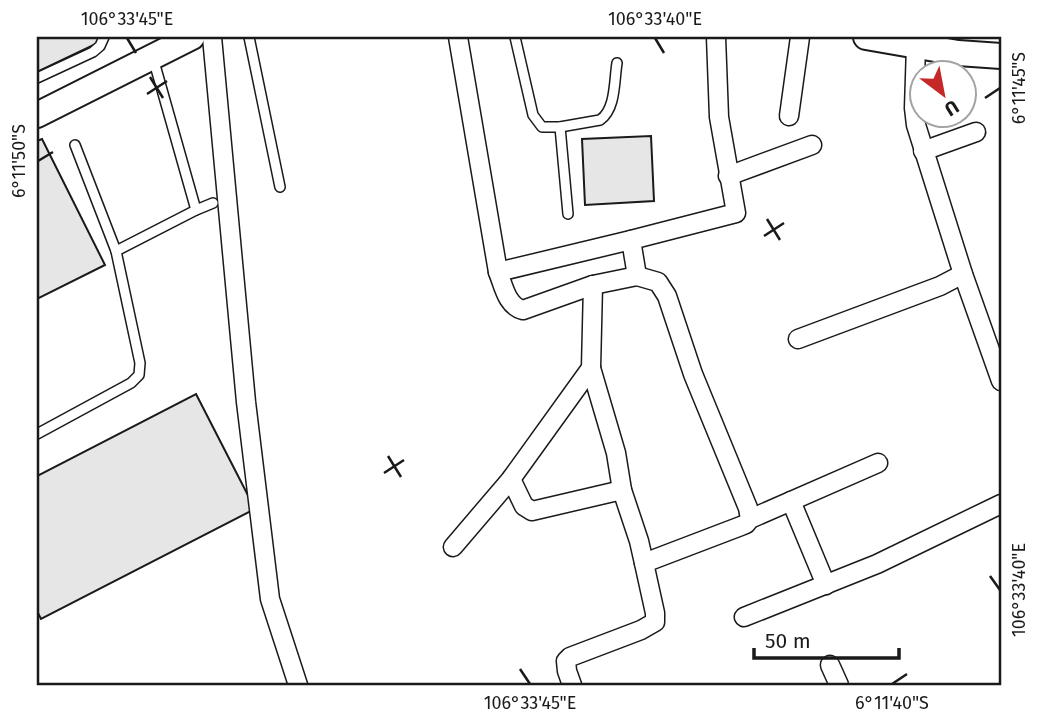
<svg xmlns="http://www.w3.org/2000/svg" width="1038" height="722" font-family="'Fira Sans',sans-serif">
<rect width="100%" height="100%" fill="#fff"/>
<g fill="#e6e6e6" stroke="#1a1a1a" stroke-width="2">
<polygon points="37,37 97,37 100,42 37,72"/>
<polygon points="651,136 654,201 585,205 582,139"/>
<polygon points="42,139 105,265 37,299 37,141"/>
<polygon points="196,394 255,509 41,619 37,611 37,476"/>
</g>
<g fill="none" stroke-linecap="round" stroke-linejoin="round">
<g stroke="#1a1a1a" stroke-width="12">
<g id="lane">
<polyline points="249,37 280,187"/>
<path d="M515,37L533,115L542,127H560L600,120C616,109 614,81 617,63"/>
<polyline points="153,58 196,210"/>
<polyline points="37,78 93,52 100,46 104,37"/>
<polyline points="560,127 568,214"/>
<polyline points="75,145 116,251"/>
<polyline points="37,434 131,383 139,375 140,363 116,251 196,210 213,203"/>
</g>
</g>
<g stroke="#1a1a1a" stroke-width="21">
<g id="street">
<polyline points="212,37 246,402 270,599 298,685"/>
<path d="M458,37L498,272C504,287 507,306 523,310L593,285L637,276L658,282L667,296L693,374L748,508L750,519"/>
<polyline points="916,46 914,108 916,125 963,274 1001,381"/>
<polyline points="789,116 800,37"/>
<polyline points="923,151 976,132"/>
<polyline points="728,176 812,145"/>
<polyline points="498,272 631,240"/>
<polyline points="637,276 631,240 736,213 719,117 716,37"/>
<polyline points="798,339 940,286 963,274"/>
<polyline points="591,368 616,453 622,490"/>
<polyline points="511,479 524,506 532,511 622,490 639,541 644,563"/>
<polyline points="791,501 826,585"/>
<polyline points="453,547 511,479 591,368 593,285"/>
<polyline points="744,617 877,564 1001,504"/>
<polyline points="830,665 839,685"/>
<polyline points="572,685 567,671 566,661 570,657 641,630 655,622 655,613 644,563 741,526 746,524 750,519 878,463"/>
</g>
</g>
<g stroke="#1a1a1a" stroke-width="28">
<g id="secondary">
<polyline points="866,37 958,53 1001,56"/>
<polyline points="37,115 192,37"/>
</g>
</g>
<use href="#lane" stroke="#fff" stroke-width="9"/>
<use href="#street" stroke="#fff" stroke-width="18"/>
<use href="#secondary" stroke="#fff" stroke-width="24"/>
</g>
<path fill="none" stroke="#1a1a1a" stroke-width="2.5" d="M127,38L136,53M655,38L664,53M150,77L163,98M147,94L167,81M985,98L1000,88M38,161L53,152M767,219L780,240M764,236L784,223M388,456L401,477M384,473L404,460M990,576L1000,590M520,669L530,684M892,684L907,674"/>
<rect width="1038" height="722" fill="none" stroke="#ffffff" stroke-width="77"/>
<g transform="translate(943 94) rotate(148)"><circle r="33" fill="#ffffff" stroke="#a3a3a3" stroke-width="2"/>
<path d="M0-5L12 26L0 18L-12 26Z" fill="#c62828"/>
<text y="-10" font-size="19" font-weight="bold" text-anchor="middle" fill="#1a1a1a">U</text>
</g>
<path d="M754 648v10h145v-10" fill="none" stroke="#1a1a1a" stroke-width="3.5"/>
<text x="765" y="648" font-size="21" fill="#1a1a1a" stroke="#ffffff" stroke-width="5" paint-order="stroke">50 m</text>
<rect x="38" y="38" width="962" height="646" fill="none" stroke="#1a1a1a" stroke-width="2.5"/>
<g font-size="18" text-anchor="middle" fill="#1a1a1a">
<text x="127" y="25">106°33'45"E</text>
<text x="655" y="25">106°33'40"E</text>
<text transform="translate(1019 88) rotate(-90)" y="6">6°11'45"S</text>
<text transform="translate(19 161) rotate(-90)" y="6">6°11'50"S</text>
<text transform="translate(1019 590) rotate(-90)" y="6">106°33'40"E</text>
<text x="530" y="709">106°33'45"E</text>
<text x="892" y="709">6°11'40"S</text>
</g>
</svg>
